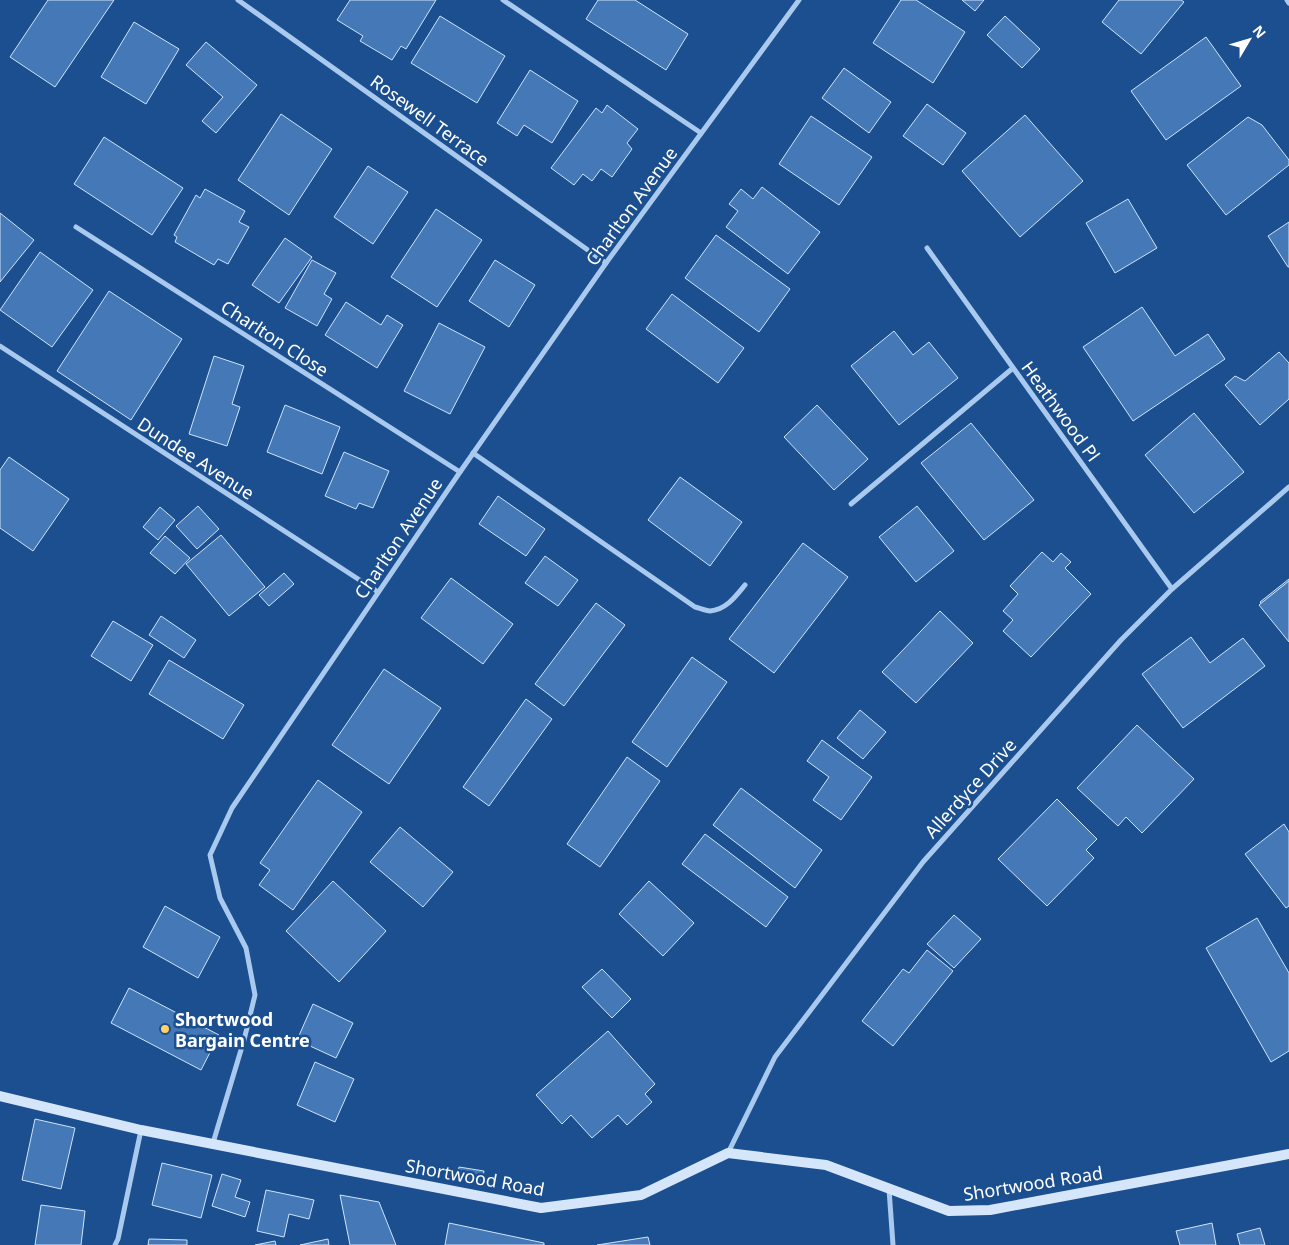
<svg xmlns="http://www.w3.org/2000/svg" width="1289" height="1245" font-family="'Noto Sans',sans-serif">
<rect width="100%" height="100%" fill="#1b4f8f"/>
<g fill="#4478b7" stroke="#cfe3fa">
<polygon points="48,0 114,0 55,87 10,57"/>
<polygon points="350,0 436,0 406,49 401,46 392,60 360,41 363,36 337,20"/>
<polygon points="598,0 635,0 688,34 666,70 586,19"/>
<polygon points="901,0 916,0 965,32 933,83 873,43"/>
<polygon points="962,0 984,0 975,11"/>
<polygon points="1119,0 1181,0 1184,2 1141,54 1102,22"/>
<polygon points="440,16 505,56 477,103 411,63"/>
<polygon points="1005,16 1040,49 1022,68 987,35"/>
<polygon points="134,22 179,49 146,104 101,77"/>
<polygon points="1206,37 1241,86 1166,140 1131,91"/>
<polygon points="206,42 257,85 216,133 202,121 223,97 186,65"/>
<polygon points="844,68 891,102 869,133 822,98"/>
<polygon points="530,70 578,101 552,143 524,125 517,136 497,123"/>
<polygon points="927,104 966,133 943,165 903,136"/>
<polygon points="607,105 638,129 627,143 632,149 612,177 601,169 592,181 583,174 574,185 551,168 596,108 602,113"/>
<polygon points="281,114 332,149 289,215 238,180"/>
<polygon points="1025,115 1083,181 1020,237 962,171"/>
<polygon points="811,116 872,157 839,205 779,164"/>
<polygon points="1248,117 1262,125 1289,160 1289,165 1226,215 1187,165"/>
<polygon points="104,137 183,188 152,235 74,184"/>
<polygon points="368,166 408,192 373,244 334,217"/>
<polygon points="762,187 820,232 788,274 726,227 738,211 729,204 741,189 753,199"/>
<polygon points="205,189 245,211 239,222 249,227 228,264 218,259 214,265 175,242 177,237 174,235 196,195 200,198"/>
<polygon points="1128,199 1157,248 1115,273 1086,223"/>
<polygon points="436,209 482,240 437,307 391,277"/>
<polygon points="0,213 34,240 0,282"/>
<polygon points="1289,222 1289,267 1288,267 1268,236"/>
<polygon points="716,235 790,289 759,332 685,278"/>
<polygon points="285,238 312,257 279,303 252,285"/>
<polygon points="40,252 93,290 52,347 0,310"/>
<polygon points="312,260 336,273 324,294 332,299 317,326 285,308"/>
<polygon points="495,260 535,285 509,327 469,301"/>
<polygon points="109,291 182,339 131,420 57,371"/>
<polygon points="672,294 744,348 718,383 646,329"/>
<polygon points="346,302 381,325 387,315 403,325 377,368 325,335"/>
<polygon points="1142,307 1175,356 1208,334 1225,359 1133,421 1083,347"/>
<polygon points="439,323 485,347 450,414 404,391"/>
<polygon points="894,331 913,355 929,342 958,378 899,425 851,366"/>
<polygon points="1279,352 1289,363 1289,399 1260,425 1225,385 1235,376 1245,381"/>
<polygon points="214,356 244,366 232,404 240,407 227,446 189,434"/>
<polygon points="285,405 340,427 322,474 267,452"/>
<polygon points="817,405 868,459 834,490 784,437"/>
<polygon points="1194,413 1244,472 1194,513 1145,455"/>
<polygon points="971,423 1034,500 984,540 921,463"/>
<polygon points="344,452 389,471 373,508 359,503 356,509 325,496"/>
<polygon points="9,457 69,499 33,551 0,528 0,470"/>
<polygon points="680,477 742,522 710,566 648,520"/>
<polygon points="498,496 545,529 526,556 479,524"/>
<polygon points="198,506 219,529 197,549 176,526"/>
<polygon points="917,506 954,551 916,582 879,537"/>
<polygon points="160,507 175,520 158,540 143,527"/>
<polygon points="221,535 265,587 229,616 186,564"/>
<polygon points="165,536 190,558 175,574 150,553"/>
<polygon points="803,543 848,577 774,673 729,639"/>
<polygon points="1042,552 1053,562 1061,553 1071,562 1065,568 1091,594 1031,657 1003,631 1013,620 1003,611 1018,594 1010,586"/>
<polygon points="545,556 578,580 558,606 525,583"/>
<polygon points="284,573 294,584 269,606 259,595"/>
<polygon points="451,578 513,624 483,664 421,618"/>
<polygon points="1289,579 1289,637 1260,602"/>
<polygon points="1289,581 1289,642 1259,605"/>
<polygon points="596,603 625,625 564,706 535,684"/>
<polygon points="940,611 973,643 916,703 882,672"/>
<polygon points="161,616 196,640 184,658 149,635"/>
<polygon points="113,621 153,645 131,681 91,656"/>
<polygon points="1191,637 1210,663 1243,638 1265,666 1183,728 1142,674"/>
<polygon points="692,657 727,682 667,767 632,742"/>
<polygon points="169,660 244,705 223,739 149,694"/>
<polygon points="384,669 441,708 389,784 332,745"/>
<polygon points="526,699 552,719 489,806 463,787"/>
<polygon points="860,710 886,732 863,759 837,738"/>
<polygon points="1137,725 1194,779 1142,833 1126,817 1118,826 1077,788"/>
<polygon points="822,740 872,777 841,820 813,800 829,777 807,761"/>
<polygon points="627,757 660,781 600,867 567,844"/>
<polygon points="318,780 362,812 293,910 259,885 270,870 260,863"/>
<polygon points="741,788 822,850 795,888 713,825"/>
<polygon points="1057,799 1097,839 1086,850 1094,858 1047,906 998,859"/>
<polygon points="1284,824 1289,832 1289,906 1286,908 1245,854"/>
<polygon points="400,827 453,872 423,907 370,862"/>
<polygon points="705,834 788,897 766,927 682,864"/>
<polygon points="333,881 386,931 339,982 286,931"/>
<polygon points="649,881 694,923 663,956 619,914"/>
<polygon points="165,906 220,937 198,978 143,947"/>
<polygon points="954,915 981,939 954,968 927,944"/>
<polygon points="1257,918 1289,973 1289,1051 1271,1062 1206,948"/>
<polygon points="927,950 953,971 893,1046 862,1021 903,969 909,973"/>
<polygon points="602,969 631,999 612,1018 582,987"/>
<polygon points="129,988 219,1035 201,1070 111,1023"/>
<polygon points="313,1004 353,1023 336,1058 297,1040"/>
<polygon points="608,1031 655,1084 645,1094 652,1102 627,1125 618,1115 592,1138 571,1115 562,1124 536,1095"/>
<polygon points="315,1062 354,1079 335,1122 297,1105"/>
<polygon points="35,1119 75,1128 61,1189 22,1180"/>
<polygon points="162,1163 212,1175 201,1218 152,1205"/>
<polygon points="459,1167 484,1171 482,1182 457,1178"/>
<polygon points="222,1174 241,1180 235,1197 250,1202 245,1217 212,1206"/>
<polygon points="266,1190 314,1200 309,1219 289,1214 284,1237 257,1231"/>
<polygon points="340,1195 379,1202 396,1245 350,1245"/>
<polygon points="41,1205 85,1211 81,1245 35,1245"/>
<polygon points="449,1223 544,1243 544,1245 445,1245"/>
<polygon points="1212,1223 1216,1245 1180,1245 1176,1231"/>
<polygon points="1260,1228 1265,1245 1240,1245 1237,1234"/>
<polygon points="648,1237 650,1245 597,1245"/>
<polygon points="149,1239 187,1240 187,1245 148,1245"/>
<polygon points="328,1239 329,1245 300,1245"/>
<polygon points="275,1241 276,1245 255,1245"/>
</g>
<g fill="none" stroke-linecap="round" stroke-linejoin="round">
<g stroke="#a9c9ee" stroke-width="5">
<polyline points="238,0 606,263"/>
<polyline points="503,0 701,133"/>
<polyline points="1287,0 1289,3"/>
<polyline points="76,227 460,472"/>
<polyline points="927,248 1172,589"/>
<polyline points="0,346 378,592"/>
<path d="M473,453L695,607C699,608 706,611 710,611C726,610 736,596 745,585"/>
<polyline points="851,504 1013,368"/>
<polyline points="213,1143 244,1040 255,995 246,948 220,898 210,855 232,808 460,472 606,263 799,0"/>
<polyline points="728,1153 775,1057 923,862 1121,640 1172,589 1289,487"/>
<polyline points="889,1189 893,1245"/>
<polyline points="115,1245 118,1239 141,1130"/>
</g>
<polyline stroke="#d6e6fa" stroke-width="10" points="0,1096 141,1130 541,1208 641,1195 728,1153 826,1165 949,1211 990,1210 1289,1154"/>
</g>
<circle fill="#ffd166" stroke="#1b4f8f" stroke-width="2" cx="165" cy="1029" r="5"/>
<g text-anchor="middle" dominant-baseline="central" stroke-width="5" stroke-linejoin="round" paint-order="stroke">
<g font-size="18" fill="#fff" stroke="#1b4f8f">
<text transform="translate(430 120) rotate(36)">Rosewell Terrace</text>
<text transform="translate(631 206) rotate(-54)">Charlton Avenue</text>
<text transform="translate(275 338) rotate(33)">Charlton Close</text>
<text transform="translate(1061 411) rotate(54)">Heathwood Pl</text>
<text transform="translate(196 458) rotate(33)">Dundee Avenue</text>
<text transform="translate(398 538) rotate(-56)">Charlton Avenue</text>
<text transform="translate(970 788) rotate(-48)">Allerdyce Drive</text>
<text transform="translate(475 1177) rotate(10)">Shortwood Road</text>
<text transform="translate(1033 1183) rotate(-9)">Shortwood Road</text>
</g>
<g font-size="18" font-weight="bold" fill="#fff" stroke="#1b4f8f" text-anchor="start">
<text x="175" y="1019">Shortwood<tspan x="175" dy="21">Bargain Centre</tspan></text>
</g>
</g>
<g transform="translate(1249 40) rotate(52)" stroke="#1b4f8f" stroke-width="4" paint-order="stroke">
<path d="M0-4L9 19L0 12L-9 19Z" fill="#ffffff"/>
<text y="-8" font-size="14" font-weight="bold" text-anchor="middle" fill="#ffffff">N</text>
</g>
</svg>
